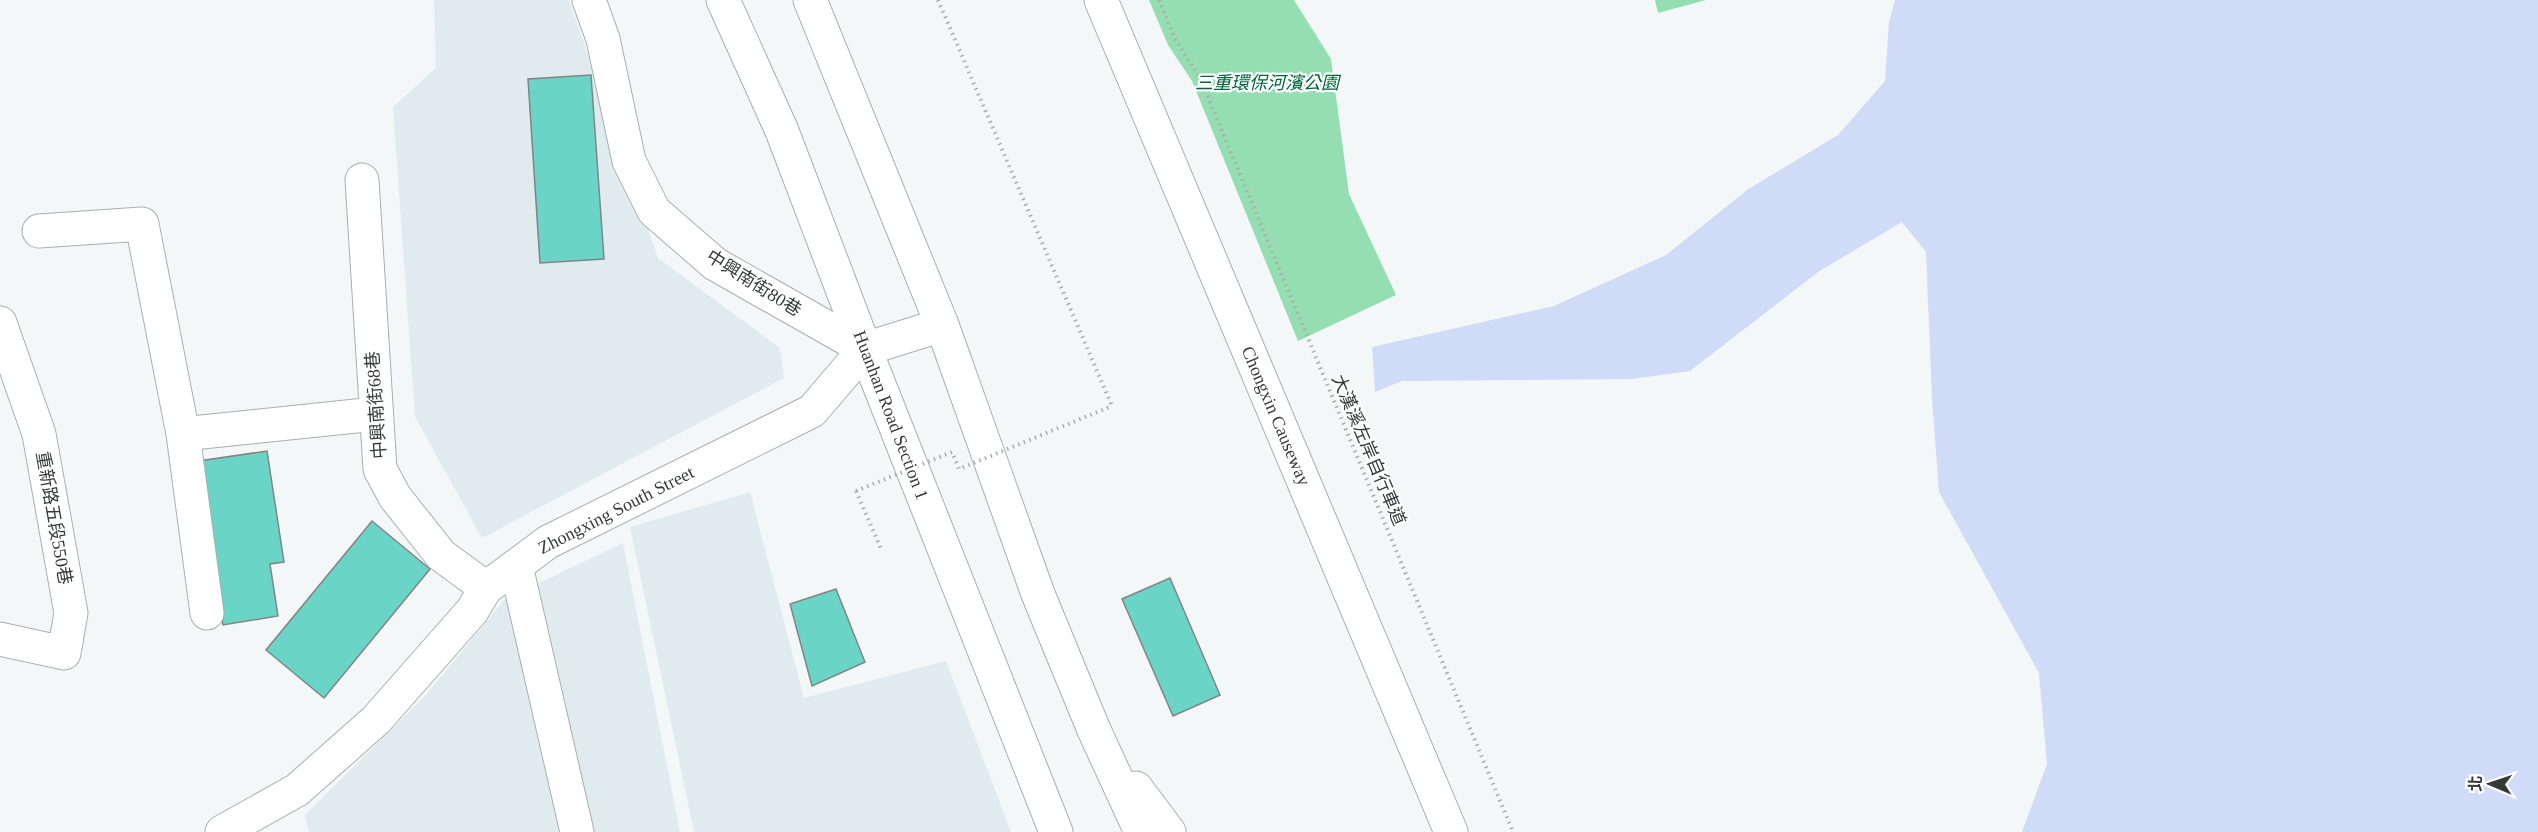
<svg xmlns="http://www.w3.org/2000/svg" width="2538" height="832" font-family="'Times New Roman','Noto Sans TC',serif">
<rect width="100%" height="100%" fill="#f3f7f8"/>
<g fill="#dfebee">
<polygon points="434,0 569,0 658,258 780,348 784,378 482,538 415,417 393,107 436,68"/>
<polygon points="750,492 804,698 946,661 1011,832 694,832 630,527"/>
<polygon points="623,543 680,832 309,832 305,815 427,694 504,600"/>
</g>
<g fill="#95deb2">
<polygon points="1149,0 1294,0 1331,59 1349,194 1396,295 1298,341 1192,81 1168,45"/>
<polygon points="1655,0 1706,0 1658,13"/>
</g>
<polygon fill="#cfdbf7" points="1895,0 2538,0 2538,832 2022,832 2047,764 2039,673 1939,492 1932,398 1926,252 1902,222 1818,272 1690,371 1631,379 1402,381 1375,392 1372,347 1554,306 1666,255 1747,190 1838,135 1885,81 1889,22"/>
<g fill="#6ad4c6" stroke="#818584" stroke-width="1.5">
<polygon points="591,75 604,259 540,263 528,79"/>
<polygon points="267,451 284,562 270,564 278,616 223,625 199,461"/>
<polygon points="372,521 430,569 324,698 266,650"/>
<polygon points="1170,578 1220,695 1173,716 1122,599"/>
<polygon points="836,589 865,662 812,686 790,604"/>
</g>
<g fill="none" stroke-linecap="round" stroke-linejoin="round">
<g stroke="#aaaeaf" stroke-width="35">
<g id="minor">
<polyline points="589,0 603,39 629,161 654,211 715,264 865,349"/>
<polyline points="723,0 782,131 865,349 1056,832"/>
<polyline points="810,0 942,325 1038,594 1094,730 1141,832"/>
<polyline points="1101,0 1451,832"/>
<polyline points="362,180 380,469 395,497 441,555 486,588"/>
<polyline points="39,231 142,224 183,434 207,613"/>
<polyline points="0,323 39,434 71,613 64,653 0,639"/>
<polyline points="865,349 942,325"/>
<polyline points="183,434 375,414"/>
<polyline points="516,566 577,832"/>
<polyline points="1136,788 1169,832"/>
<polyline points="222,832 297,790 376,720 472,611 486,588 548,542 812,411 865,349"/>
</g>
</g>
<g stroke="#a8acac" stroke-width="4" stroke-dasharray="1.5 4.5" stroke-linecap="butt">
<polyline points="938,0 1112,406"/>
<polyline points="1159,0 1175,39 1200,78 1513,832"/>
<polyline points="856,491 882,551"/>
</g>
<use href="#minor" stroke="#fff" stroke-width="33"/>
<polyline stroke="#a8acac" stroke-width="4" stroke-dasharray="1.5 4.5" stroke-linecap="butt" points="856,491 952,452 959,469 1112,406"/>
</g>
<g text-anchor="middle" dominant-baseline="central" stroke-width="4.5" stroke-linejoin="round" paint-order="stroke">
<g font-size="18" font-style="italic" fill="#00633a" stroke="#fff">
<text x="1267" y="83">三重環保河濱公園</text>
</g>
<g font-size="18" fill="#373939" stroke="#fff">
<text transform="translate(754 283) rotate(32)">中興南街80巷</text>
<text transform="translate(376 405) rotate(-94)">中興南街68巷</text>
<text transform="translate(891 415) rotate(69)">Huanhan Road Section 1</text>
<text transform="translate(1276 416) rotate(67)">Chongxin Causeway</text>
<text transform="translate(1369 450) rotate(67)">大漢溪左岸自行車道</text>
<text transform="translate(616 510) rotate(-27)">Zhongxing South Street</text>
<text transform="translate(54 518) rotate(80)">重新路五段550巷</text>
</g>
</g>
<g transform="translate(2490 784) rotate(272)" stroke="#ffffff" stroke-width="4.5" paint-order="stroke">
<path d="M0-4.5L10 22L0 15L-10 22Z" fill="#373939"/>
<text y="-9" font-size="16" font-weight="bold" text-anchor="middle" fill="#373939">北</text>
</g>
</svg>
